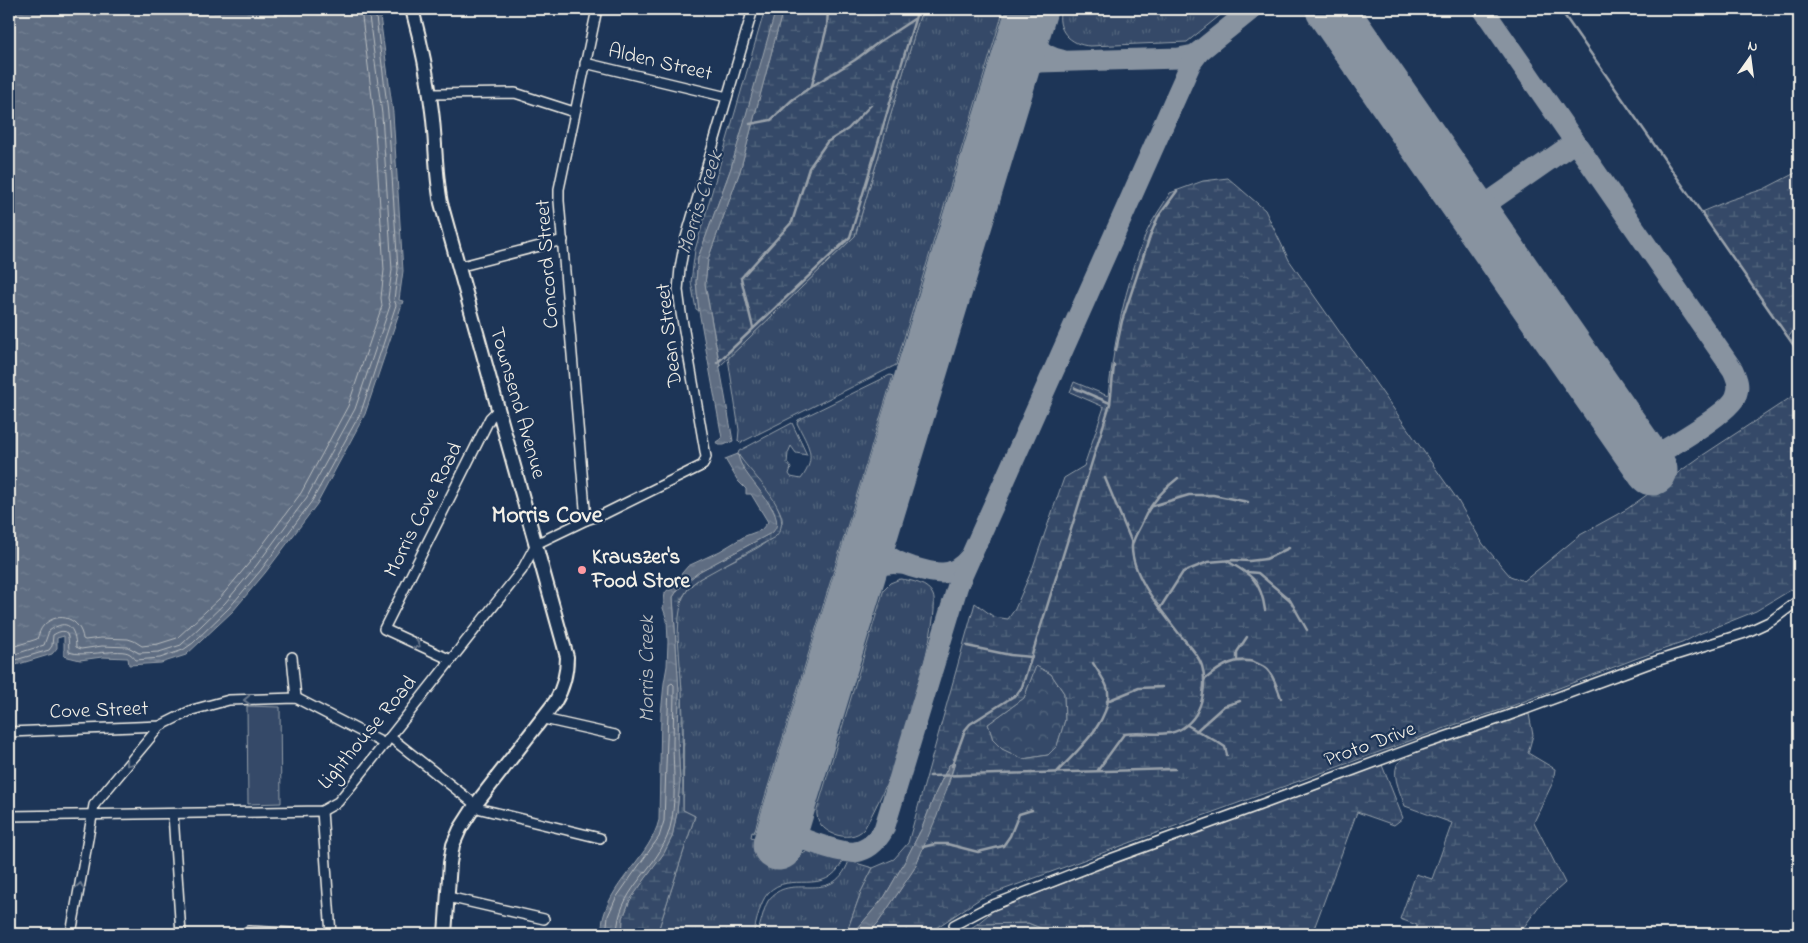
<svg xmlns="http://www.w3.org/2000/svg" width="1808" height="943" font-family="'Indie Flower',sans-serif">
<defs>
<pattern id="grass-tufts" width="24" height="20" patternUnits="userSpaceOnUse" patternTransform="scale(1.25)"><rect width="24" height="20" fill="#354a67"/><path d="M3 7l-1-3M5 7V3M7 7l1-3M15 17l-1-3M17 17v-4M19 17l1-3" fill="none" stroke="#53657d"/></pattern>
<pattern id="forest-crowns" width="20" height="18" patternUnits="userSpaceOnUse" patternTransform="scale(1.25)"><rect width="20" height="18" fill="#354a67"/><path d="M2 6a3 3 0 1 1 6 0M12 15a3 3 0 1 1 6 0" fill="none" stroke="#53657d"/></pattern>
<pattern id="wetland-marsh" width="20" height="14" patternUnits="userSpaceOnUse" patternTransform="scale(1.25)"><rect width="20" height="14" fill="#354a67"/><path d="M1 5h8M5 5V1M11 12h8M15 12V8" fill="none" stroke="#53657d"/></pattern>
<pattern id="water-ripples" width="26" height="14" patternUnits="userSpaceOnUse" patternTransform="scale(1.25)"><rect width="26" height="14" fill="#5e6d82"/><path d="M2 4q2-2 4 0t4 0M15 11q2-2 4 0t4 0" fill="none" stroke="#768294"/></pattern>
</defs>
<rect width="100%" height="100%" fill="#1d3557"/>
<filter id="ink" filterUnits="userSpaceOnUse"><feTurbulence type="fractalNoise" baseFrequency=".02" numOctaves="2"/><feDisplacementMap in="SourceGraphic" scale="10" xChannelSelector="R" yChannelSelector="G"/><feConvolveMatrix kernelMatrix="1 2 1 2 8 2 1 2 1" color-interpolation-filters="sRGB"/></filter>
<g filter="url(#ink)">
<g fill="url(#grass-tufts)" stroke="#949ea8">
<polygon points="922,9 1004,9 896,365 740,443 738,441 739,430 728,358 855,236"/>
<path d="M1061,9H1228L1187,42L1090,46C1070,45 1055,29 1061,9Z"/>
<path d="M890,375L893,376L754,833L752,832L751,837L805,853L807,850L843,861C824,899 790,869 768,893C759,903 757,922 753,934H657L695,816L683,810C684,771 684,731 682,692C681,664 670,617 686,592C702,566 776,551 782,523C786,508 746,469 738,454L739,451L792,423L807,455L796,453L791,446L788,453L787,463L791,468L789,474L791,477L801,479C818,456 808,446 797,423L798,420Z"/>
<path d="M900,579C911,580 929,584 933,595C942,615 901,749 891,774C883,792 874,812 864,829C850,845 814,833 817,810L884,589L890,583Z"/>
<path d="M849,861L873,868L861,892L846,934H757C761,924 763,910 768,901C790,869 831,909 849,861Z"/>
</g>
<g fill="url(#forest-crowns)" stroke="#949ea8">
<polygon points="1036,665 1051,674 1064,693 1065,720 1057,746 1048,755 1023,759 1001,749 993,740 988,724 1024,698"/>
<polygon points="1028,923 1056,934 962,934 977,924"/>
</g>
<g fill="url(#wetland-marsh)" stroke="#949ea8" fill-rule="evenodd">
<polygon points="765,9 776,9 771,30 731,168 698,258 696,282 699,311 696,309 691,282 695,250"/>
<polygon points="783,9 922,9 855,236 720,366 705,284 708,259 740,171"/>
<polygon points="1799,171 1799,322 1788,338 1701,212 1730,200 1764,189"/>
<path d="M1228,178L1265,210L1289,260L1457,499L1483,544L1510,576L1524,581L1580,535L1627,509L1703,455L1799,392V585L1756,611L1699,634L1682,643L1635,659L1504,709L1451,726L1194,819L981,898L927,934H868L878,923L914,869L946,792L955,763L949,765L936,792L922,828L904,863L885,896L853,934H846L861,892L873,868L894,859L908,843L975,603L994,617L1008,619L1015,609L1033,567L1064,478L1084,466L1104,407L1070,392L1074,382L1108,396C1114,341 1125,287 1145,236C1151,221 1162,207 1170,193L1203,181ZM1036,666L1051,674L1064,693L1065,720L1057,746L1048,755L1023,759L1002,749L993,740L988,724L1024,698Z"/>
<path d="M738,454C750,474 799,514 775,537L699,579L690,586L682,598L679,617L678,636L682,693L683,810L695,816L657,934H622L623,918L630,900L664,853L672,837L677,812L680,782L678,742L679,692L673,597L679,588L700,571L773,532L775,512C765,498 739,470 738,454Z"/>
<path d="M1529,714L1533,735L1528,753L1555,769L1553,782L1534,822L1565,883L1539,906L1519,934H1414L1417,925L1400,919L1416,874L1432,879L1452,823L1405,806C1401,794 1392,777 1397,765C1402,750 1509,720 1529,714Z"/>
<polygon points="1375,764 1382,765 1403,818 1394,825 1357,812 1312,934 1056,934 1028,923 977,924 994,910"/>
</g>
<polygon fill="#354a67" stroke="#949ea8" points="247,706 280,707 281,803 248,804"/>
<g fill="url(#water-ripples)" stroke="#9aa2ab">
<polygon points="9,9 379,9 393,113 403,271 399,300 403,301 399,313 365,414 317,504 265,573 233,611 186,655 161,663 129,665 128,658 102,657 80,660 64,656 64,636 57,638 57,648 52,654 9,667"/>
<polygon points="776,9 783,9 740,171 708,259 705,284 733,441 724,445 718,445 716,442 722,438 699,311 696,282 698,258 731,168"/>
<path d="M738,454C739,476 791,514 773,532L700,571L679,588L673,597L679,692L678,742L680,782L677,812L672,837L664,853L630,900L623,918L622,934H601C602,928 602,921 604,915C614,879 650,856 659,820L661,714L664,683L667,666L668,642L667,620L663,608L665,593L688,566L720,551L745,536L761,530L768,522L751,494H746V489L738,481L725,459Z"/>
<polygon points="955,762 937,816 914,869 878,923 868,934 853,934 885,896 904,863 922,828 936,792 949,765"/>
</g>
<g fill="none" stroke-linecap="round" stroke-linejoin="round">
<g stroke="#b8bcbf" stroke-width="1">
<path d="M9,648L37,639C39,634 40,629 44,625C59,610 81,619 83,639L85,640L101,638L128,639L134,641L142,646L158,644L177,638L220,598L250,562L301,493L348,406L382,306L381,298L384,270L374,114L361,9"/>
<path d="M9,656L44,645L49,631C68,617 75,628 76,647L81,649L102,646L128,647L139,653L159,652L181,645L225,603L256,566L307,497L355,409L390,306L388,298L392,270L382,114L368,9"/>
<path d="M9,662L49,650L52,646L53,635C71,624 68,640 69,652C85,658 120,647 130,654C133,656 134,658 136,660L160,658L183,650L193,643L229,608L261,570L312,501L361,412L396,305L394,299L398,270L388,113L375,9"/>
<path d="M606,934L608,916L616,898L659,837L664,821L669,685L672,683L674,685V692C674,709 673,725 673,742C673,771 678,809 667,837C652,874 618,890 617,934"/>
</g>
<g stroke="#9aa2ab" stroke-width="2.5">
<polyline points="1560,9 1799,353"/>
<polyline points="812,85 827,27 828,9"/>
<polyline points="750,124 771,120 792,100 812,86 855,60 879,42 914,19"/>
<polyline points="753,328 741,278 792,222 809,168 827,142 848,129 871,105"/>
<polyline points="1116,350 1122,321 1150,236 1158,217 1177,191"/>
<polyline points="717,363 850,237 918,9"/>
<polyline points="1075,388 1110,403"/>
<polyline points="1105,478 1132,543"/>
<polyline points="1152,506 1189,495 1213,495 1248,502"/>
<path d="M1227,561C1252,575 1261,581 1265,610"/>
<polyline points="1247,572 1258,573 1290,600 1307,630"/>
<polyline points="1160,608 1183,572 1208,562 1232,560 1249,561 1266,559 1289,548"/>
<polyline points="967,646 1010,655 1032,657"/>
<polyline points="1237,660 1237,652 1247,637"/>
<path d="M1204,680C1219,668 1234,656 1254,662C1261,665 1266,667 1270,673C1275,680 1278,690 1281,698"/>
<polyline points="1107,701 1139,688 1162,687"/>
<polyline points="1187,725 1219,743 1225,747 1227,755"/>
<polyline points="1196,731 1224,706 1240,701"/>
<polyline points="952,766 965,730 970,724 1017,694 1022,687 1110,404 1114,365"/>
<path d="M1098,770L1124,734C1139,732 1155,735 1170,733C1182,731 1193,721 1198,710C1204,698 1206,678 1202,666C1198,654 1188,644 1180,635C1163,612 1131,576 1132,546C1133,539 1138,531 1141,525C1149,505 1161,491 1178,478"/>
<path d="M1057,772C1075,753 1116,717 1107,687C1104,679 1097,670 1093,663"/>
<polyline points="930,776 1175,769"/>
<polyline points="923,847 935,844 947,844 978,852 1003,846 1010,836 1019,814 1032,810"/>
</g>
<g stroke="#8893a0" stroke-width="21">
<path d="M1483,9L1733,370C1737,379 1740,386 1736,396C1730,413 1664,450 1646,461"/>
<path d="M1029,20C1032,42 1038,56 1062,60"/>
<polyline points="1009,84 1024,67 1039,62 1179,58 1194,55 1200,51"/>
<polyline points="1473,213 1575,142"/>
<path d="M875,526C877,536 880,547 887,555C894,561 903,564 912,567C935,574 952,579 969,558"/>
<path d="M857,584C870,569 881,561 901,564"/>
<path d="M782,831C799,837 838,854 855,852C869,850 878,840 884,829L958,585L1191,63L1200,51L1252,9"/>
</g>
<g stroke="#8893a0" stroke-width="51">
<polyline points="1331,9 1652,470"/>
<polyline points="778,845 1032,9"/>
</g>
<g stroke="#f4f1e8" stroke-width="12">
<g id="street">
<polyline points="741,9 752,11"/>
<polyline points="585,63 727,97"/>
<polyline points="430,94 515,93 574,112"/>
<polyline points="458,267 563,240"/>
<polyline points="586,520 559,201 559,189 597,9"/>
<polyline points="292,657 296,698"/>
<polyline points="451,660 384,629 490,418 498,410"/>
<polyline points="544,719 615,735"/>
<polyline points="9,732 160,726 192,710 229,700 296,698 385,744"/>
<polyline points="390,737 481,809 600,838"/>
<polyline points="322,811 331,934"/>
<polyline points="173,814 181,934"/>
<polyline points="9,816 322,811 338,802 360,775 522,570 536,544 586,520 604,514 703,465 706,457 681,313 678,290 680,268 685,241 753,9"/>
<polyline points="448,897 544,919"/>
<polyline points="954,925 988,907 1105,861 1268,802 1421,745 1507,716 1650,663 1745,633 1771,621 1799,600"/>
<polyline points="248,931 313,934"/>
<polyline points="71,934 94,805 160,726"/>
</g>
</g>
<g stroke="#f4f1e8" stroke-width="16">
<path id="secondary" d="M412,9C421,42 428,76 432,111C436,141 435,172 441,203L567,657C567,674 564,687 555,702L476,804L460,829L453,845L450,863L445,934"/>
</g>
<use href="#street" stroke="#1d3557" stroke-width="9"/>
<use href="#secondary" stroke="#1d3557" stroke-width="12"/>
</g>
<defs><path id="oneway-chevron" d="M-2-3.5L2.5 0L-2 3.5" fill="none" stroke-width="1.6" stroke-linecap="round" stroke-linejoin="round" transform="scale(1.25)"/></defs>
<g stroke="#68778a">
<use href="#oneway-chevron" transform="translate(417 645) rotate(25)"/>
<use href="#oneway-chevron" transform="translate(247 700) rotate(178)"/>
<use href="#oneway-chevron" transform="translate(129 763) rotate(130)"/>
<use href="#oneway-chevron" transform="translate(80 886) rotate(-80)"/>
</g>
</g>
<circle fill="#ff9aa2" stroke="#1d3557" stroke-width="2" cx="582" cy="570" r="5"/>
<g text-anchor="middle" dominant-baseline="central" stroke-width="4.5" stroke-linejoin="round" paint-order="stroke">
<g font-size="21" fill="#f4f1e8" stroke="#1d3557">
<text transform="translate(660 63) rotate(13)">Alden Street</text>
<text transform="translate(548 264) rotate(-94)">Concord Street</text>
<text transform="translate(670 335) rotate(-97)">Dean Street</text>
<text transform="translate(517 403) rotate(74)">Townsend Avenue</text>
<text transform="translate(424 510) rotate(-63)">Morris Cove Road</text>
<text transform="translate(99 711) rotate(-2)">Cove Street</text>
<text transform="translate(368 733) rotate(-50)">Lighthouse Road</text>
<text transform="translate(1370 745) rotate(-20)">Proto Drive</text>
</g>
<g font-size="21" font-weight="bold" fill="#f4f1e8" stroke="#1d3557" text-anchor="start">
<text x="592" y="558">Krauszer's<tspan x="592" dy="24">Food Store</tspan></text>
</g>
<g font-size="22" font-style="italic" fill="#c0c3c4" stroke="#1d3557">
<text transform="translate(701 203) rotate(-72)">Morris Creek</text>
<text transform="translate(648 669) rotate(-90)">Morris Creek</text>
</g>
<g font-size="24" font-weight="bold" fill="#f4f1e8" stroke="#1d3557">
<text x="547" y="516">Morris Cove</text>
</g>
</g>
<rect width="1808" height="943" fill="none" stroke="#1d3557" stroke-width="30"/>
<rect x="15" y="15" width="1778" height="913" fill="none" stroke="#f4f1e8" stroke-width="2" filter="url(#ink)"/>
<g transform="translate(1750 58) rotate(14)" stroke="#1d3557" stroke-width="4" paint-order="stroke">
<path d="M0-4L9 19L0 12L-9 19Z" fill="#f4f1e8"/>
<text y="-8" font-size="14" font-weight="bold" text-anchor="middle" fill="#f4f1e8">N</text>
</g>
</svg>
